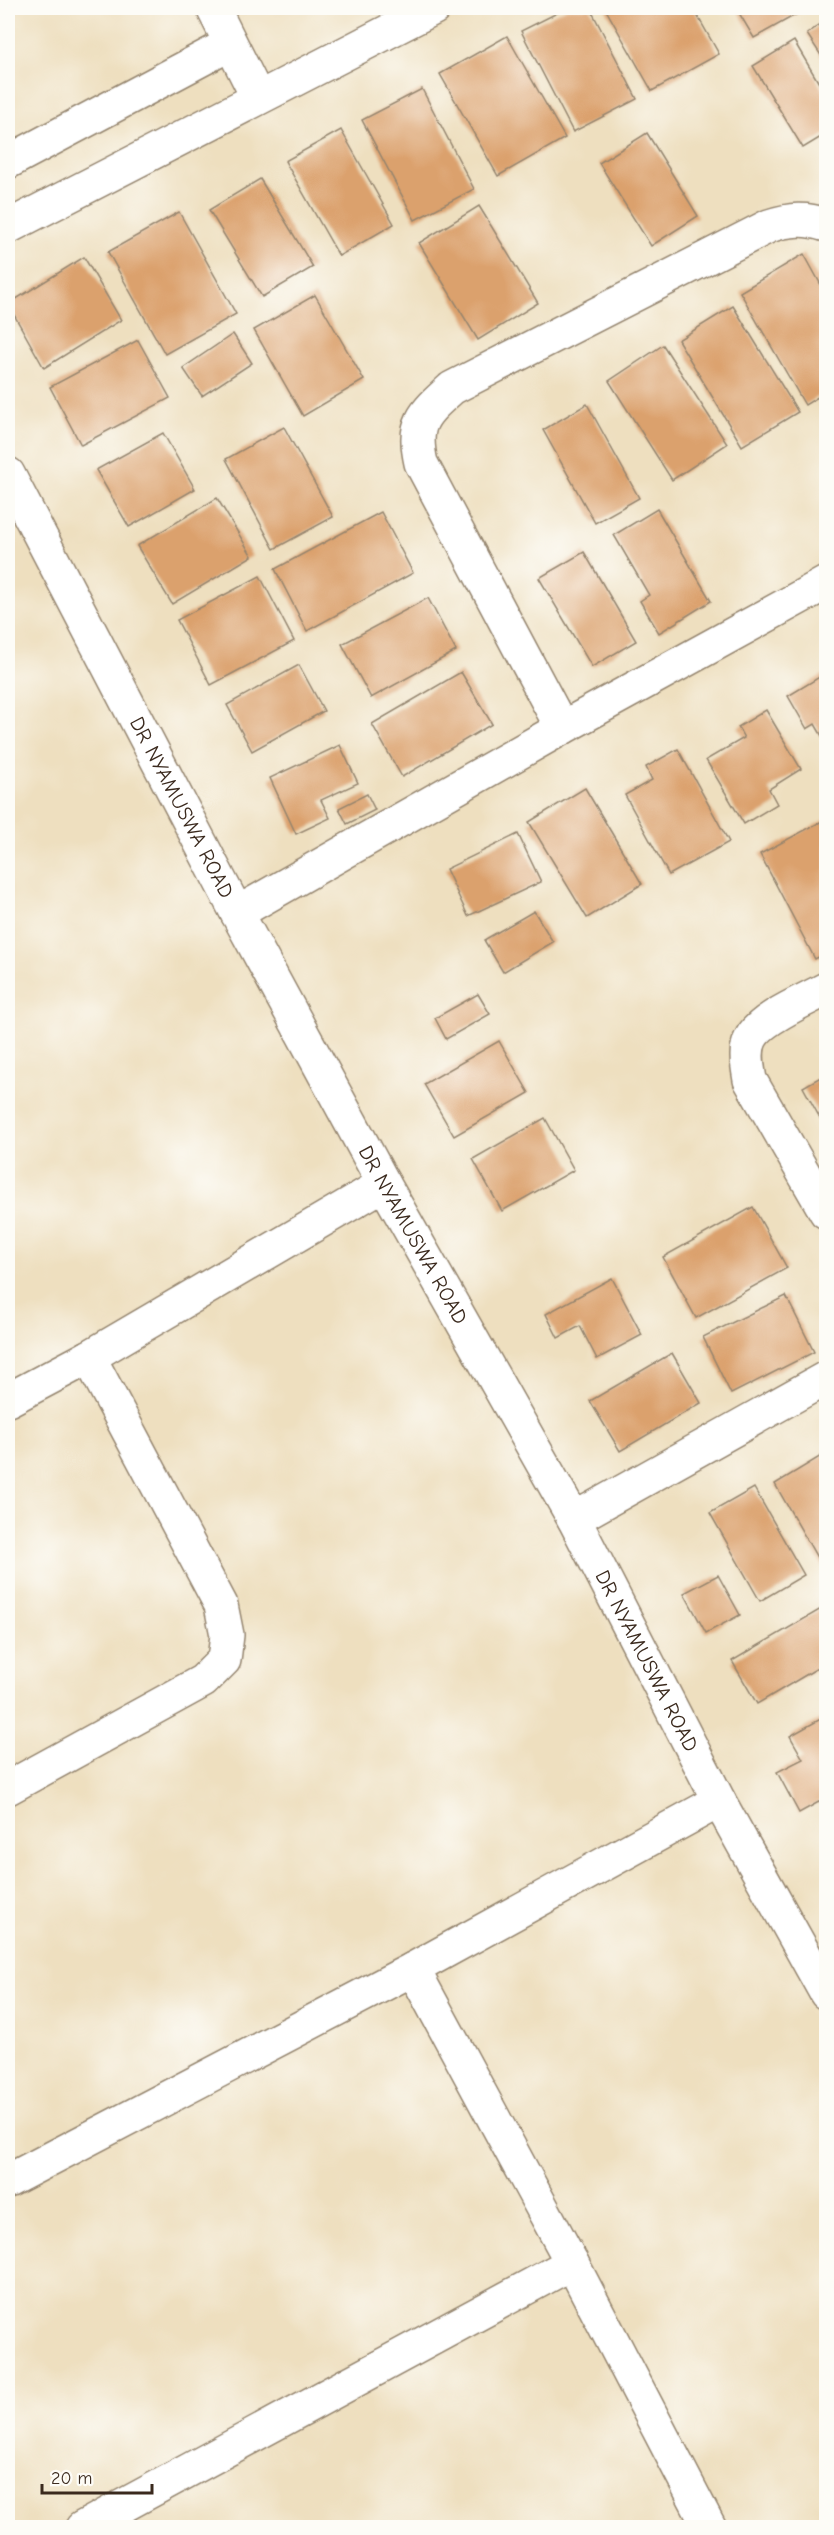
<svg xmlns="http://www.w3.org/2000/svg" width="834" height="2535" font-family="'Comic Neue',sans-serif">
<rect width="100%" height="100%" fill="#fdfcf7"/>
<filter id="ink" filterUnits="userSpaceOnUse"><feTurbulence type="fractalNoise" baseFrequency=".0167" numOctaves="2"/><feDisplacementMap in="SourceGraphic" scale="12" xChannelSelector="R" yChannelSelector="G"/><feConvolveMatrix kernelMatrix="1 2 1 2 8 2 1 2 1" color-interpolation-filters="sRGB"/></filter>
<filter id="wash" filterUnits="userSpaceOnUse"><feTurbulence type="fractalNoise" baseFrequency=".008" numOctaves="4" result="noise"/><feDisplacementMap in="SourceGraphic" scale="24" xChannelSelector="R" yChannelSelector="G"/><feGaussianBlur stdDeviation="1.35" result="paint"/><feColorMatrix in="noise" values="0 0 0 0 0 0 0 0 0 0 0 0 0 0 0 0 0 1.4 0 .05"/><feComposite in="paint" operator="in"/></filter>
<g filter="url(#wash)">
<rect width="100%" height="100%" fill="#eedfbf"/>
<g id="blocks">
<g fill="#dba16d">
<polygon points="567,8 590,8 637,99 573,132 521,31"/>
<polygon points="605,8 693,8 719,54 652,91"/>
<polygon points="736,8 808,8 754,38"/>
<polygon points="826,20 826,63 807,34"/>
<polygon points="507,36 565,138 498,176 440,74"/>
<polygon points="794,41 826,95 826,134 803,148 753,66"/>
<polygon points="422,89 474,189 415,220 362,120"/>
<polygon points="341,130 394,224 339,256 285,161"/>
<polygon points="647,133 698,216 651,246 599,163"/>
<polygon points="260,179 313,267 262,297 209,210"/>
<polygon points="479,206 538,303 478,340 419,243"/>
<polygon points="179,212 236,314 165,354 108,252"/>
<polygon points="804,254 826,294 826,392 805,405 740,292"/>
<polygon points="84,257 121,320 44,368 8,304"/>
<polygon points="315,295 364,380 303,416 254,330"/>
<polygon points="733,306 798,412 742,446 678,340"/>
<polygon points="233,334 252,363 202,396 183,368"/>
<polygon points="138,340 170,398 81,445 50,387"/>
<polygon points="663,345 727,444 672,480 609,381"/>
<polygon points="587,404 639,498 595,523 543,430"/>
<polygon points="284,427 333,517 274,549 226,459"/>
<polygon points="163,433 195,489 129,527 96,470"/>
<polygon points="217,498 252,556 172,604 137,546"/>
<polygon points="657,509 711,601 659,633 640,601 649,595 614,535"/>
<polygon points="381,512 413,573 307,631 275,569"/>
<polygon points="584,552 636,641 592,667 539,578"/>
<polygon points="260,576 294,641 211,685 177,620"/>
<polygon points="428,598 456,651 371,698 342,644"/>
<polygon points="299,665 324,711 252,751 227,705"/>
<polygon points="461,672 492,724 402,777 372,724"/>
<polygon points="826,673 826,743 815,724 807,729 788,696"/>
<polygon points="766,710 801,769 769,789 777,804 744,824 706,760 744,738 738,727"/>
<polygon points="340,745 358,783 321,800 330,818 296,834 270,778"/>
<polygon points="678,749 729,842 669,875 625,795 652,780 646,767"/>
<polygon points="585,788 642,884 587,918 529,822"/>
<polygon points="367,794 375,810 347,824 339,808"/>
<polygon points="824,820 826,825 826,953 815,959 760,854"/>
<polygon points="518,834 541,882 468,916 446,869"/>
<polygon points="534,911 553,942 503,972 484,940"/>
<polygon points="478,994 490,1014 446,1039 435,1018"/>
<polygon points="499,1041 529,1093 454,1136 424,1084"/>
<polygon points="826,1074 826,1129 803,1087"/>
<polygon points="545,1118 574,1170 502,1211 473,1159"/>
<polygon points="753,1207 787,1268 696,1318 663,1257"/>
<polygon points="612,1278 642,1335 597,1359 580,1326 558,1338 546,1314"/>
<polygon points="786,1296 814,1352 731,1394 703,1337"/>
<polygon points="672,1353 701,1403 620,1451 590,1401"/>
<polygon points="826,1453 826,1567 823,1568 775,1484"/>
<polygon points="754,1488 804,1575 760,1601 710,1513"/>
<polygon points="718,1575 740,1615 706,1633 684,1593"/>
<polygon points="821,1609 826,1619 826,1663 757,1704 732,1661"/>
<polygon points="826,1716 826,1798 799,1813 777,1772 803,1759 790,1736"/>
</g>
</g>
</g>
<g filter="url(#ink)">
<use href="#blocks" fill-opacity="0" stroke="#94846e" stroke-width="1.5"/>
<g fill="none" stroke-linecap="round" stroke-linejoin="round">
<g stroke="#94846e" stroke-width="36">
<g id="street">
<polyline points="213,8 258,98"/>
<polyline points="8,162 230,44"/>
<polyline points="8,227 434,8"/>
<path id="s1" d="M8,474L237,913L384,1184L574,1519L719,1801L826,1993"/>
<path d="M562,728L421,463C412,423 423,414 452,388L769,226C790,219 806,218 826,225"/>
<polyline points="237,913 562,728 826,583"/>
<path d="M826,989C806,1000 761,1018 751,1038C744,1051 748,1067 750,1080L826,1212"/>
<polyline points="8,1400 89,1357 384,1184"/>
<polyline points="574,1519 826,1378"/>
<polyline points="8,1788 203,1681 224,1660 227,1635 221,1605 89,1357"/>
<polyline points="413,1969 572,2263 710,2528"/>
<polyline points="8,2181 413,1969 719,1801"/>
<polyline points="82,2528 572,2263"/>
</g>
</g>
<use href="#street" stroke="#fff" stroke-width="33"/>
</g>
</g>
<g text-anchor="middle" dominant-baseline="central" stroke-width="6" stroke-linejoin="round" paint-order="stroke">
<g font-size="21" fill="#3b2a1e" stroke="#fdfcf7">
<text stroke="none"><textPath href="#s1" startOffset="376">DR NYAMUSWA ROAD</textPath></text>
<text stroke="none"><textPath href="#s1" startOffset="862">DR NYAMUSWA ROAD</textPath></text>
<text stroke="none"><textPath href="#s1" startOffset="1348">DR NYAMUSWA ROAD</textPath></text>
</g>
</g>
<rect width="834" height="2535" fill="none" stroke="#fdfcf7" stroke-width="30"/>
<path d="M42 2484v9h110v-9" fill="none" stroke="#3b2a1e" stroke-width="3"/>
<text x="51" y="2484" font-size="18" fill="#3b2a1e" stroke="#fdfcf7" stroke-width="4.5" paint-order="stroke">20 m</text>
</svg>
